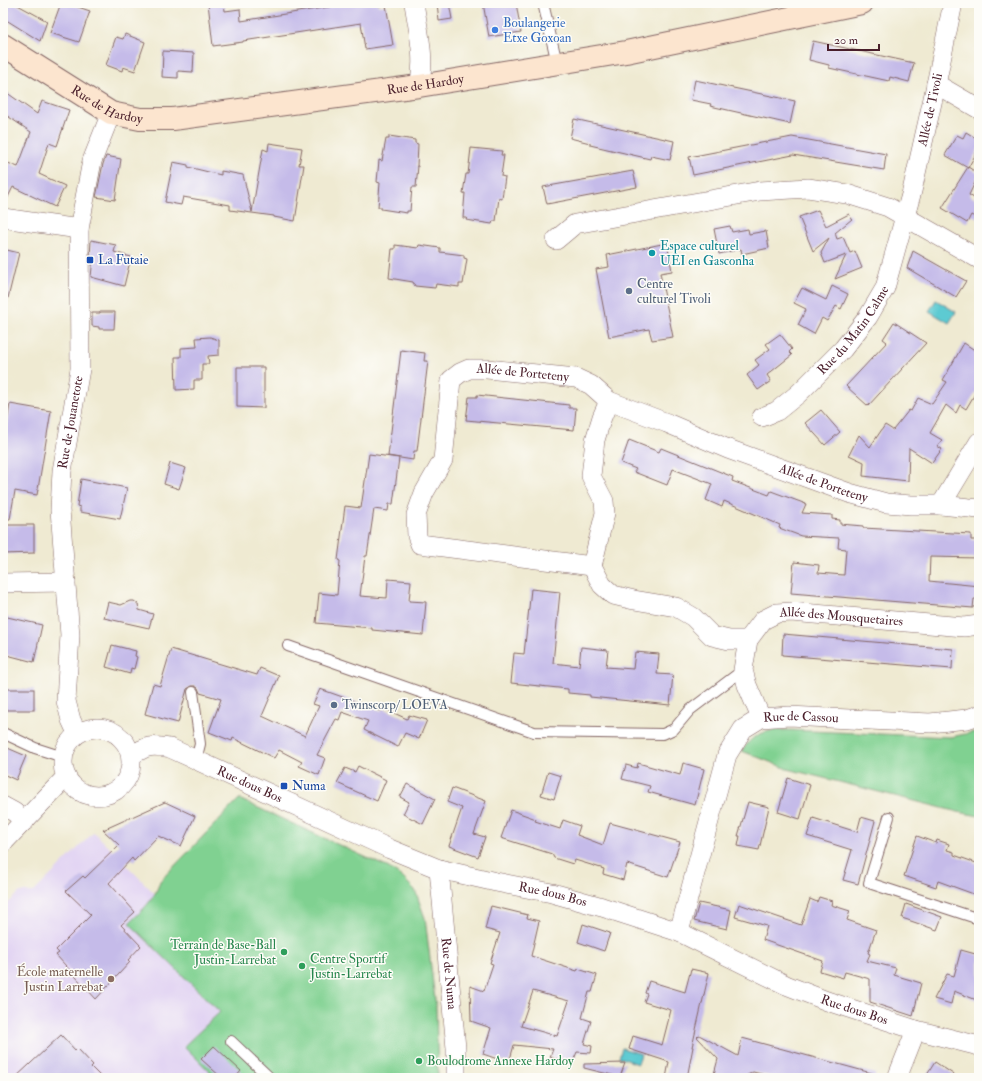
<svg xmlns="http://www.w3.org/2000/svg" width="982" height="1081" font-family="'IM FELL Double Pica',serif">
<rect width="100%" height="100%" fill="#fdfcf7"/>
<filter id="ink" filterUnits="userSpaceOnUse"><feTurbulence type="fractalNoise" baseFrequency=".025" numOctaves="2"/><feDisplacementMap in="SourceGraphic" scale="8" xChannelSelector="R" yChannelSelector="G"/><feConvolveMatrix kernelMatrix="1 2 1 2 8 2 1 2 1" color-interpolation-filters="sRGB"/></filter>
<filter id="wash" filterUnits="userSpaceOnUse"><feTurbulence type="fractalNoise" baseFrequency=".012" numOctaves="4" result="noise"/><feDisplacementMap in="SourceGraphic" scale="16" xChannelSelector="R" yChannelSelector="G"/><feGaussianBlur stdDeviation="0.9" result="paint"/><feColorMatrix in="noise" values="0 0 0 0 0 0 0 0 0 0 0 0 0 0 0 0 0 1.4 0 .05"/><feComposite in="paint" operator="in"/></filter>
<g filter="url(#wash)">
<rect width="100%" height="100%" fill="#efead2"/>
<polygon fill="#e2d4f3" points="94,832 155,894 144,909 129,923 220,1012 184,1046 216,1078 3,1078 3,908 20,892 34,892"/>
<g fill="#80d191" stroke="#65785e">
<path d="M775,730H787L951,737L979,731V816L958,812L788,769L742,751C751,737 758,733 775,730Z"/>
<path d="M239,799L389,868L402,877L415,890L425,918L436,1008L438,1078H216L184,1046L220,1012L129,923C142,910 155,900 160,881Z"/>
</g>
<g fill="#5dcad2" stroke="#54747e">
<polygon points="936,300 956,312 949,323 929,311"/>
<polygon points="622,1048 641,1054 638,1064 619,1057"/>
</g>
<g id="blocks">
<g fill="#c5bbe9" fill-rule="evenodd">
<polygon points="3,3 14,3 47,21 40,41 3,18"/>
<polygon points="61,3 66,3 90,11 79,42 50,33"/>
<polygon points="208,3 224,3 225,11 240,9 241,21 354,3 378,3 379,6 386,5 393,45 365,49 361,23 243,41 243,42 213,46"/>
<polygon points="437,3 449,3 452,19 439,21"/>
<polygon points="483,3 516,3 521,32 489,37"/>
<polygon points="125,34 145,42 135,71 123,67 122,71 106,65 116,37 123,39"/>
<polygon points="813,41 914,63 909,82 890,77 889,81 829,68 829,65 809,60"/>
<polygon points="163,51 194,53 193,72 178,71 178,78 162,77"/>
<polygon points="695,80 795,101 790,124 710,106 711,104 691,100"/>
<polygon points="3,90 37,114 42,101 69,110 57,146 49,143 39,174 65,186 55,207 13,187 3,207 3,161 18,167 31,132 3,113"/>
<polygon points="574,119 674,141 670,160 651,156 650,159 590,145 590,143 570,138"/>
<polygon points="966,132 979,140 979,148 968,168 945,155 957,135 963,138"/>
<polygon points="389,136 415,140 415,143 418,144 417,166 418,166 416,187 412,187 410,211 407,211 407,213 381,209 381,207 378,207 380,183 377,182 379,160 382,161 386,139 389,139"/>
<polygon points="792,137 886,154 884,170 793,155 693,175 689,157"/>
<polygon points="269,143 302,148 299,165 304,165 295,221 274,217 274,216 230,210 230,205 183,197 181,205 165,202 173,162 188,165 188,167 221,175 221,171 243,175 252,212 263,149 268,151"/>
<polygon points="471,148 502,151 501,155 504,155 501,176 505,177 502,199 499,198 496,221 493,221 492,224 466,220 467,218 463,218 465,193 463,193 466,174 468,174"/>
<polygon points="106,156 121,159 115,200 96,197 103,164"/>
<polygon points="968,167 979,174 969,195 979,201 979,219 971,215 967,223 942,208"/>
<polygon points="633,171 637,187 547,204 543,187"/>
<polygon points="818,210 826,226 849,214 852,219 835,233 837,239 843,237 850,253 855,251 862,268 835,279 846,255 825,263 821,253 829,238 813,251 799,217"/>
<polygon points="730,226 732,232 748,229 749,234 766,231 769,248 742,254 741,249 719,254 714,229"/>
<polygon points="91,240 116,245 114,252 131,257 124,286 91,277 93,257 90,257"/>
<polygon points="667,243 672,271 660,273 673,337 652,340 649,329 609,337 596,269 609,267 607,255"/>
<polygon points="395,245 418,248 419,245 440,248 440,252 464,255 464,258 467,259 463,284 459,284 459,287 436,284 435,288 415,286 413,282 389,278 392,249 395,249"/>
<polygon points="3,249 19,253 8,298 3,298"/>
<polygon points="913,251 966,281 956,297 907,268"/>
<polygon points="832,286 848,294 841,309 836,306 827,321 822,318 814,334 798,325 806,309 794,303 802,288 826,300"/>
<polygon points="100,312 115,312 114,329 99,329 99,327 92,326 92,313 100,313"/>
<polygon points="894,322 926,343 868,406 846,386 887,342 883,339"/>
<polygon points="780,334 792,349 789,352 792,355 767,375 771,381 758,390 747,375 759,365 755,360 770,349 766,344"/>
<polygon points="210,337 219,340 219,355 208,356 209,364 202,364 202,380 194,380 194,389 176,390 175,357 181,357 181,348 197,347 196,338"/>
<polygon points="964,343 979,353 979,387 966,409 960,405 956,413 946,405 930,433 942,440 937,446 942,449 932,463 909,448 908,481 863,476 864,462 849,455 859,435 870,447 885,425 893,430 909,410 911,411 918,398 932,404 947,382 943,380"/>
<polygon points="401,350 425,353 424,361 428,361 417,451 414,451 413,460 388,456"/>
<polygon points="237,367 264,367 264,408 237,407"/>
<polygon points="477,395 569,405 569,408 576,408 574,430 466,420 469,397 477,397"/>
<polygon points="10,404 51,411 37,495 15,491 10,519 3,519 3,445"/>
<polygon points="821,410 840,432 825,445 805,423"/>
<polygon points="629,440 659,452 661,448 733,477 732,481 769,495 771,491 806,504 802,513 832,515 832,519 840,520 840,524 863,526 863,528 971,534 971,540 979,540 979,558 930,557 929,581 979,586 979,599 974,599 973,608 791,593 794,562 819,565 818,573 844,575 846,549 838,548 839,538 801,536 779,528 780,525 724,501 722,507 706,500 712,484 673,469 667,485 634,472 636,469 621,463"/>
<polygon points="369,454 399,458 393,504 389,504 388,511 374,509 367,556 365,556 360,596 387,598 388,579 411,581 409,601 426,602 423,635 372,630 372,628 316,623 319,593 337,595 340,561 338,560 345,506 361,508"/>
<polygon points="170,463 186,468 179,489 164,484"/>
<polygon points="81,479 127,488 120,519 80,512 80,507 77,506"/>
<polygon points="3,525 34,525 34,553 3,554"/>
<polygon points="531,589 560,592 553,663 579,666 581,647 608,650 606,667 633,669 635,652 659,654 657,674 673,675 670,705 590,697 590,695 568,693 568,689 511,683 514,653 524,654"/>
<polygon points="130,601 134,601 138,604 139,610 153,614 149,628 104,618 108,602 121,605"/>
<polygon points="3,616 42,625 34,662 3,654"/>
<polygon points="783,634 953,649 952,669 782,655"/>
<polygon points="112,645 136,651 135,656 137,657 134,669 131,668 130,674 106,667"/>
<polygon points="171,649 257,675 260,668 279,676 262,716 305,736 319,706 313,704 320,689 382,711 383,708 407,719 409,715 427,720 419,739 405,733 398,747 364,730 368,721 342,712 339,720 336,719 317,755 325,758 319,775 299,766 302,762 279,750 274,758 233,738 232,741 209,732 221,699 200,693 198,688 195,686 192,686 187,689 178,723 145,714 153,684 160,686"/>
<rect x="3" y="689" width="31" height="21"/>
<polygon points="3,746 26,756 16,780 3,774"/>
<polygon points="638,763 680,775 683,763 704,769 695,805 648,792 650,786 622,779 626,765 637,768"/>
<polygon points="358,766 386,780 377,801 337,783 345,768 355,772"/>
<polygon points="548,772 561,776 554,799 541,795"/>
<polygon points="788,778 810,785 800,819 778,812"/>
<polygon points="407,784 435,799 423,824 403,814 409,802 400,797"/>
<polygon points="452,788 486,801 474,834 485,837 478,857 449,846 462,808 447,802"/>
<polygon points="165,802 195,816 181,846 158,836 134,861 132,858 109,883 135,912 121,925 141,946 128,960 130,962 96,999 56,955 59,953 56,950 91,915 66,891 83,876 85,878 119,845 103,830"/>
<polygon points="748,802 769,807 759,850 738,846 740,836 738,836"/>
<polygon points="511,810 536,819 535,821 560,829 563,820 580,826 577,835 603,845 610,823 680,842 668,877 627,864 623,880 603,874 604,869 575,860 573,864 554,858 552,854 501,838"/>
<polygon points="861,817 875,821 858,884 843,880 852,850 807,836 813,818 857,832"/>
<polygon points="917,836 936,843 937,840 949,844 947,850 954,852 954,855 979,864 979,896 938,881 936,887 904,876"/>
<polygon points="819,897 832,901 831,905 850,911 847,920 876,930 868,953 870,954 867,961 896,968 894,975 921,983 913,1016 870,1002 870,979 845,972 843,978 820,971 823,961 763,940 767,926 735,917 739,904 801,925 810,899 817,902"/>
<polygon points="699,903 731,910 727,929 694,921"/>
<polygon points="906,904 942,917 937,930 902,918"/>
<path d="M491,906L528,915L527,918L539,921L531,956L577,971L578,969L597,975L592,992H589L582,1018L591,1021L584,1044L592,1046L591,1053L577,1052L572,1064L550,1057L553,1049L514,1045L509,1063L483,1054L491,1028L471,1021L470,986L484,991L493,964L490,963L500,933L485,929ZM533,991L569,1001L557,1036L521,1026Z"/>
<polygon points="583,924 610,933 604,951 578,942"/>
<polygon points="961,950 979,955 979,1001 954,991 951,1004 934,999 947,974 954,976"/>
<polygon points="691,969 709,973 692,1047 693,1047 687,1078 666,1078 669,1062 629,1049 633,1036 662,1045 671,1010 644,1002 647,994 645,993 649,981 685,992"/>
<polygon points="61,1035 76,1051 78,1049 93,1065 91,1067 102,1078 15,1078"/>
<polygon points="699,1035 738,1056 742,1038 875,1074 875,1078 777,1078 753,1072 742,1078 716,1078 717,1075 714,1074 718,1059 697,1037"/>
<polygon points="214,1046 241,1071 235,1078 222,1078 201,1059"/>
<polygon points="935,1062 959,1078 925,1078"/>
<polygon points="625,1063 620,1077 584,1068 584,1064"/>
</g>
</g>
</g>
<g filter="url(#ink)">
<use href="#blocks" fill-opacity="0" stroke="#846665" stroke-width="1"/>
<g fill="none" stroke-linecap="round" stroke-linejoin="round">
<g stroke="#846665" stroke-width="12">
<g id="lane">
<polyline points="543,3 557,63"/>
<polyline points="288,646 534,732 663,734 674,729 690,710 743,670"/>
<polyline points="193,692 200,744 196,760"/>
<polyline points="3,733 35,748 63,757"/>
<polyline points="889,817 869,883 979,919"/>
<polyline points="231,1041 270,1078"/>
</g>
</g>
<g stroke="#846665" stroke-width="20">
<g id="street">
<path d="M414,3C418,30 426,59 419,86"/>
<polyline points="936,84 979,109"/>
<polyline points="3,218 79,229"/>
<polyline points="556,240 575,224 760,191 808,188 847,194 888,207 979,259"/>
<path id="s1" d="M762,417L777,411L798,394L843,349L868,317L885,288L912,191L934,94L953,3"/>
<polyline points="941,505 979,442"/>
<path id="s2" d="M592,566L420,544L417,536L416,515L424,493L443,460L451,380L460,373L469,369H487L576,378L591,385L609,401L667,423L728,449L849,493L886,503L911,505H941L979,509"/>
<polyline points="592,566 602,585 613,595 634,600 676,607 693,617 712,636 729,640 748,640"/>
<polyline points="592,566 605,513 604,501 591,476 595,440 602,417 609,401"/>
<polyline points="3,583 66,582"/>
<path id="s3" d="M761,718L747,685L743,670L748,640L763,620L777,613L791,612L964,627L979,625"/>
<circle cx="97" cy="762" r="34"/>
<path id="s4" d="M77,733L71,720L66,701L70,635L60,510L62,471L80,369L79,229L92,161L111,113"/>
<path id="s5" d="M131,756C147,745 152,745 170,748L390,849L439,869L496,882L552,893L602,907L679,932L786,985L827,1001L916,1030L979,1046"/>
<polyline points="3,806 14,812 25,821"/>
<polyline points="3,843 66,777"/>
<path id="s6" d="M439,869L456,1048V1078"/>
<path id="s7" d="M679,932L727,755L743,729L761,718L789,716L930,723L967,719L979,715"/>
<polyline points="897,1078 916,1030"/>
</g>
</g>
<g stroke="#846665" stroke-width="24">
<g id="secondary">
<path id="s8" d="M3,45L111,113L140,119H173L419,86L626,52L862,3"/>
</g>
</g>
<use href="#lane" stroke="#fff" stroke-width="10"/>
<use href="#street" stroke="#fff" stroke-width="19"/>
<use href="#secondary" stroke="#fce5cf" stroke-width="22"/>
</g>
</g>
<circle fill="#3f7fe0" stroke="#fdfcf7" stroke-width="1.5" cx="495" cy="30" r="4"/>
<circle fill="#0f9aa8" stroke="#fdfcf7" stroke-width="1.5" cx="652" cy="253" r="4"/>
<g fill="#1a4fb4" stroke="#fdfcf7" stroke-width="1.5">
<rect x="86" y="256" width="8" height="8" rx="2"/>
<rect x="280" y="782" width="8" height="8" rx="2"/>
</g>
<g fill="#5c6f8a" stroke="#fdfcf7" stroke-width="1.5">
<circle cx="629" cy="291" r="4"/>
<circle cx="334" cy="705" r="4"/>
</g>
<g fill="#2e9e5b" stroke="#fdfcf7" stroke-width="1.5">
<circle cx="284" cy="952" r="4"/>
<circle cx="302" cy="966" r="4"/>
<circle cx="419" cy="1061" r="4"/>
</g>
<circle fill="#8d6e63" stroke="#fdfcf7" stroke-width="1.5" cx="111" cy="979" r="4"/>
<g text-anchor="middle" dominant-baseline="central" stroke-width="3" stroke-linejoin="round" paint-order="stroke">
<g font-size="13" fill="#366cbe" stroke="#fdfcf7" text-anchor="start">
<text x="503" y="23">Boulangerie<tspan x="503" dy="15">Etxe Goxoan</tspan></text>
</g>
<g font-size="13" fill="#4a1f2b" stroke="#fdfcf7">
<text stroke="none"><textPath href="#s8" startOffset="445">Rue de Hardoy</textPath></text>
<text stroke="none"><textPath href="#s8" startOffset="121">Rue de Hardoy</textPath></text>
<text stroke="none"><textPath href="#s1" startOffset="365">Allée de Tivoli</textPath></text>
<text stroke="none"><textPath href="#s1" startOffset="128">Rue du Matin Calme</textPath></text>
<text stroke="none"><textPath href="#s2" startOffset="420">Allée de Porteteny</textPath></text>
<text stroke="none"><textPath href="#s4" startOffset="314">Rue de Jouanetote</textPath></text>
<text stroke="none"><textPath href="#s2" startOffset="744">Allée de Porteteny</textPath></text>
<text stroke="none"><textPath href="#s3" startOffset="187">Allée des Mousquetaires</textPath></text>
<text stroke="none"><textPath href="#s7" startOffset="275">Rue de Cassou</textPath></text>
<text stroke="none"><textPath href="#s5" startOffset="129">Rue dous Bos</textPath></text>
<text stroke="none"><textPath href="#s5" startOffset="453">Rue dous Bos</textPath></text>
<text stroke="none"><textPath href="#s6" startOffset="105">Rue de Numa</textPath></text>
<text stroke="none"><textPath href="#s5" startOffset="777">Rue dous Bos</textPath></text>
</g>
<g font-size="13" fill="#0d838f" stroke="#fdfcf7" text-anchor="start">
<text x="660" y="246">Espace culturel<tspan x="660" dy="15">UEI en Gasconha</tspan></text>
</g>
<g font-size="13" fill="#164399" stroke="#fdfcf7" text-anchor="start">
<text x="98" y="260">La Futaie</text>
<text x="292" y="786">Numa</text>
</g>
<g font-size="13" fill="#4e5e75" stroke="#fdfcf7" text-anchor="start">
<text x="637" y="284">Centre<tspan x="637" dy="15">culturel Tivoli</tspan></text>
<text x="342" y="705">Twinscorp/ LOEVA</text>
</g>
<g font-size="13" fill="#27864d" stroke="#fdfcf7" text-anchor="start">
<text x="276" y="945" text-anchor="end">Terrain de Base-Ball<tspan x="276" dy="15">Justin-Larrebat</tspan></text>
<text x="310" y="959">Centre Sportif<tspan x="310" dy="15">Justin-Larrebat</tspan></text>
<text x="427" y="1061">Boulodrome Annexe Hardoy</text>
</g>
<g font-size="13" fill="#785e54" stroke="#fdfcf7" text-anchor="end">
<text x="103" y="972">École maternelle<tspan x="103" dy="15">Justin Larrebat</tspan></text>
</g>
</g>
<rect width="982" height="1081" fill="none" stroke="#fdfcf7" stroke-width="16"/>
<path d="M828 44v6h51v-6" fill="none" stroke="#4a1f2b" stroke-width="2"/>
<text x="834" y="44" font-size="12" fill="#4a1f2b" stroke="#fdfcf7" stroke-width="3" paint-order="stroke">20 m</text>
</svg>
